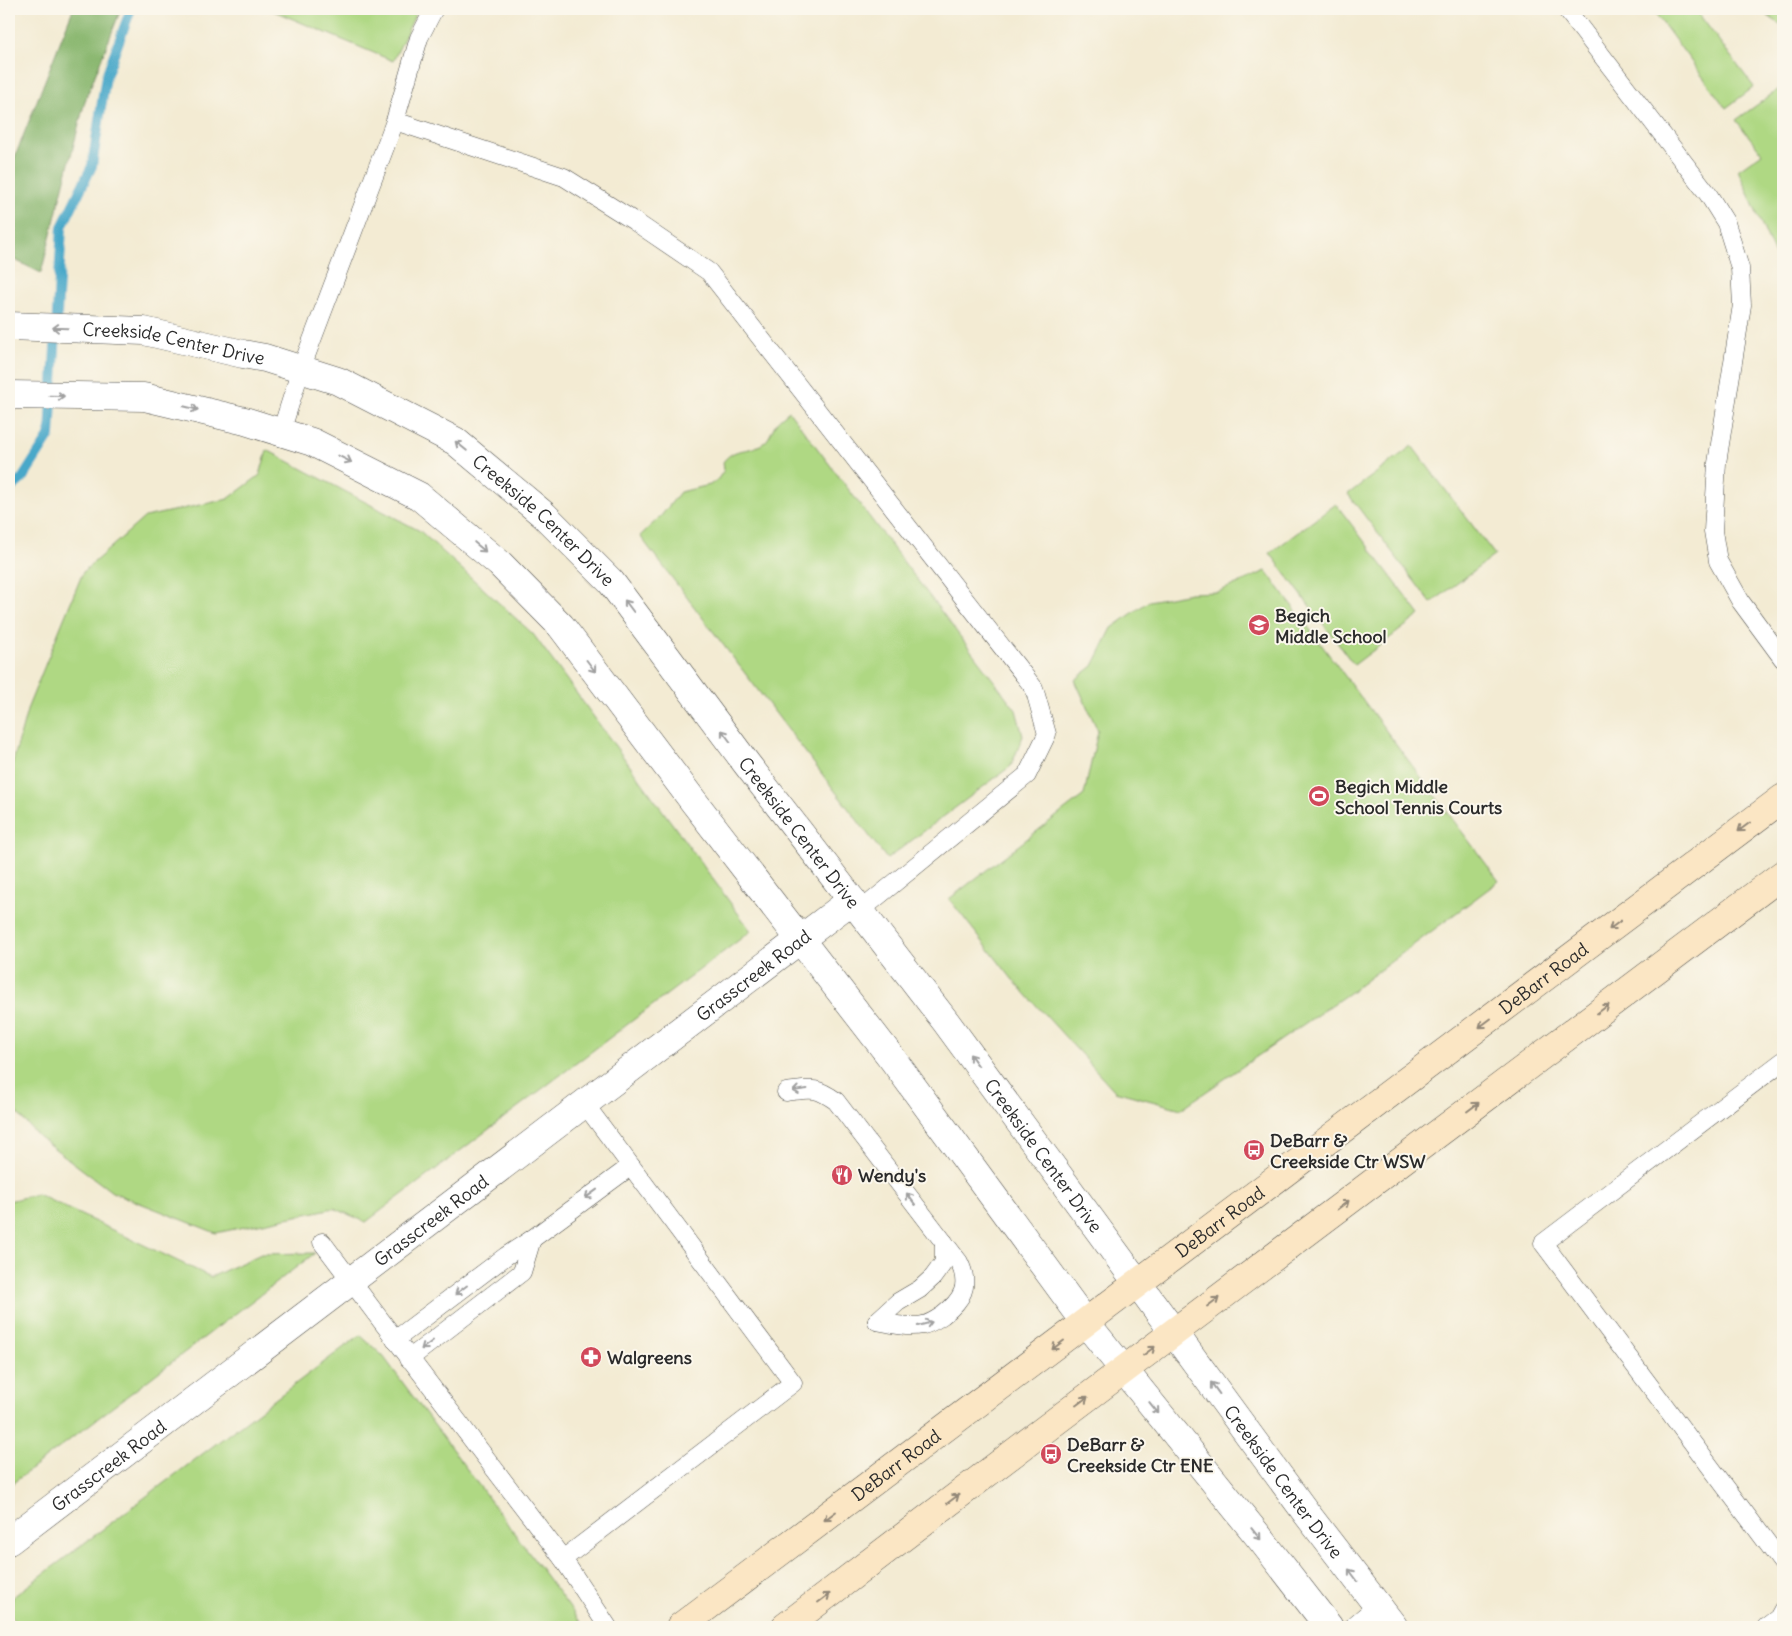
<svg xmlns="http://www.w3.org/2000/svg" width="1792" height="1636" font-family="Delius,sans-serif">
<rect width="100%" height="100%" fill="#fbf7ec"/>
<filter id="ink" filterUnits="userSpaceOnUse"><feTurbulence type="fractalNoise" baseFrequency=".02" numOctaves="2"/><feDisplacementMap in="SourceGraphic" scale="10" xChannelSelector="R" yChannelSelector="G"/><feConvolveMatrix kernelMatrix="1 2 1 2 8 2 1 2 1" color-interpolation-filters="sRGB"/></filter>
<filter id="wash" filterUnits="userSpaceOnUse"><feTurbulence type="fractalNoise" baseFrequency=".0096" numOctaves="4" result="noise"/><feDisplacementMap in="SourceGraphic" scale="20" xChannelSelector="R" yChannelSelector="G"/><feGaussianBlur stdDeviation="1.12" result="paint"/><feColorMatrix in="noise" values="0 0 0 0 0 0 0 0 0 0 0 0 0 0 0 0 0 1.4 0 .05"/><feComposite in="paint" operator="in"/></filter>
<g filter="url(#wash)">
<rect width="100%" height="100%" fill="#f3ebd3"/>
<g fill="#afd883" stroke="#6d8257">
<polygon points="269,9 418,9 393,61"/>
<polygon points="1652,9 1695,9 1754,87 1726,108"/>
<polygon points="1757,9 1783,9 1783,26"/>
<polygon points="1779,89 1783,89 1783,260 1777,260 1738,170 1762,153 1736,120"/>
<path d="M789,411L1016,710L1023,736L1011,766L887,859L640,536L661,516L680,492L710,485L718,479L724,470L723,462C735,447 743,453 758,446C769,442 770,434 775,425C777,420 785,415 789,411Z"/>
<polygon points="1412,446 1495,555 1431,603 1348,494"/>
<polygon points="267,450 420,531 533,634 751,931 366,1222 334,1208 216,1233 112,1192 38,1136 9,1104 9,777 28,707 83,572 145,517 228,499 260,475"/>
<polygon points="1336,504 1420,615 1354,665 1270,553"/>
<polygon points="1266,571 1499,881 1349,993 1181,1109 1115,1091 1013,980 949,899 1084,795 1098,731 1075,680 1093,666 1112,628 1149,601 1190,593 1218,592"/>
<polygon points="37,1194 211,1277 261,1254 315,1253 9,1486 9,1201"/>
<polygon points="360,1335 383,1356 584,1627 19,1627 9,1614 13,1597"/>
</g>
<polygon fill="#8bb871" stroke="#5b724e" points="73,9 121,9 85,101 41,273 9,257 9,172"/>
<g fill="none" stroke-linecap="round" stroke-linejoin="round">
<polyline stroke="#4aa8c9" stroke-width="10" points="9,490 22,479 50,435 62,227 92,166 106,76 131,9"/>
</g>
</g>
<g filter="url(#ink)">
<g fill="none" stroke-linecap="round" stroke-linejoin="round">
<g stroke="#494844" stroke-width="19">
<g id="service">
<polyline points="1566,9 1708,194 1726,223 1740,268 1742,305 1717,463 1713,531 1718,561 1741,602 1783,659"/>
<polyline points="395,121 564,177 634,221 709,272 1034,688 1047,734 1027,775 860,911"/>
<polyline points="281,432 301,369 395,121 419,38 434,9"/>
<polyline points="1783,1061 1543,1243 1783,1564"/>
<path d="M786,1092C811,1089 815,1086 836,1101L959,1262C971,1286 962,1300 943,1315C937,1319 930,1324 923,1325C908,1328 892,1324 877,1321"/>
<polyline points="322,1242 373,1310 563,1559 608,1627"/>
<polyline points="877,1321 898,1302 920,1289 933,1277 944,1262 944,1242"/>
<polyline points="395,1340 506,1256 532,1239 631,1166"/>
<polyline points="409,1359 522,1272 532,1239"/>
<polyline points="563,1559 793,1383 584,1103"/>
<polyline points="1352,1627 1377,1606"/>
<polyline points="1766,1627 1778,1618 1783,1609"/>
</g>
</g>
<g stroke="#494844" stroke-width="29">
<g id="minor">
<path id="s1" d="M9,326L144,331L243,354L265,358L338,381L455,441L544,515L611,582L746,763L946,1022L1307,1514L1394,1627"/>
<polyline points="9,395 144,397 245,421 312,442 419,496 500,564 561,626 694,802 894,1061 1086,1323 1263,1542 1329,1627"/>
<path id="s2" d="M9,1541L852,900"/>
</g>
</g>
<g stroke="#494844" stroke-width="29">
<g id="secondary">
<path id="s3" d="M680,1627L1783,798"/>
<polyline points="785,1627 1036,1436 1783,874"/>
</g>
</g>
<use href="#service" stroke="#fff" stroke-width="18"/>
<use href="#minor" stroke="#fff" stroke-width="28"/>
<use href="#secondary" stroke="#fbe6c4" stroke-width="28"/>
</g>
<defs><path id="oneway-shaft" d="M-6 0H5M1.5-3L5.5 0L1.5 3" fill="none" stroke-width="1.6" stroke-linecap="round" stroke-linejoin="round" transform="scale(1.25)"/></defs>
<g stroke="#a0a0a0">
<use href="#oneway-shaft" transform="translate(60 328) rotate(-178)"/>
<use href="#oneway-shaft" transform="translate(57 396) rotate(1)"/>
<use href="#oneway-shaft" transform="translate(191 408) rotate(13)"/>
<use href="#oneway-shaft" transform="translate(461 446) rotate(-141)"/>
<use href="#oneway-shaft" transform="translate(345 459) rotate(27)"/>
<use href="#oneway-shaft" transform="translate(480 547) rotate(40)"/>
<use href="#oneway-shaft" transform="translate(629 606) rotate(-127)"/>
<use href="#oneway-shaft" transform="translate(591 666) rotate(53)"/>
<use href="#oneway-shaft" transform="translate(726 736) rotate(-127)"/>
<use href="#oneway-shaft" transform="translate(974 1060) rotate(-126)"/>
<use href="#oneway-shaft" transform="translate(800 1090) rotate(172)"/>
<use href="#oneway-shaft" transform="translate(591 1194) rotate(144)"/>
<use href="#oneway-shaft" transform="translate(911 1199) rotate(-127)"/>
<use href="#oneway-shaft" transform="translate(461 1290) rotate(143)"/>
<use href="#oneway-shaft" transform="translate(925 1324) rotate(-15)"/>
<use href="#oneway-shaft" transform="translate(427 1345) rotate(143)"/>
<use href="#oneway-shaft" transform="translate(1215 1388) rotate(-126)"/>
<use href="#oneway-shaft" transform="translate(1154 1408) rotate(51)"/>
<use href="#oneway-shaft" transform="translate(1256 1534) rotate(51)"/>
<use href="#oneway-shaft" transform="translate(1353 1575) rotate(-127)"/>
</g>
<g stroke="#938878">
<use href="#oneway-shaft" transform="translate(1744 827) rotate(143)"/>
<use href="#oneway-shaft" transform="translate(1615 925) rotate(143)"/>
<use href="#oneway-shaft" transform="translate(1603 1009) rotate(-37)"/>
<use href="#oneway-shaft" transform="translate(1485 1023) rotate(143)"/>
<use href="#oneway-shaft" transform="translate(1473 1107) rotate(-37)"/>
<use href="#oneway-shaft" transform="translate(1343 1205) rotate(-37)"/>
<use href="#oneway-shaft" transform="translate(1213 1302) rotate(-37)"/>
<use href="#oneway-shaft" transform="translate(1058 1345) rotate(143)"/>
<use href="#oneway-shaft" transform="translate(1149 1351) rotate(-37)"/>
<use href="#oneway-shaft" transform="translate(1082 1401) rotate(-37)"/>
<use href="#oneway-shaft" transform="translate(953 1499) rotate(-37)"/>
<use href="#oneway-shaft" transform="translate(830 1516) rotate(143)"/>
<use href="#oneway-shaft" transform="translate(824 1598) rotate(-37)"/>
</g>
</g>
<defs>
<g id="school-disc" transform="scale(1.125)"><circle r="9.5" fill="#d1495b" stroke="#fbf7ec"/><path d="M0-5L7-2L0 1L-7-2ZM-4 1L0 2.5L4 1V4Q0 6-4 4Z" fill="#fff"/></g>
<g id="stadium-disc" transform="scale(1.125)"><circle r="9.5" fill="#d1495b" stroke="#fbf7ec"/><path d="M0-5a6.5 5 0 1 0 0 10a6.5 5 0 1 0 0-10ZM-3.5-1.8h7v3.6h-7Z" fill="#fff"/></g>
<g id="bus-disc" transform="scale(1.125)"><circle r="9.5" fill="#d1495b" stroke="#fbf7ec"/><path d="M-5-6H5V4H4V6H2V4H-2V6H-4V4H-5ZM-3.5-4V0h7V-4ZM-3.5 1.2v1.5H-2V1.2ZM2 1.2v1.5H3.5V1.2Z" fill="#fff"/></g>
<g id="restaurant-disc" transform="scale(1.125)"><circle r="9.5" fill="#d1495b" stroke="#fbf7ec"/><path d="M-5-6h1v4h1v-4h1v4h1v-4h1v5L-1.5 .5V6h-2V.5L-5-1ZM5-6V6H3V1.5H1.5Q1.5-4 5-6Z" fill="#fff"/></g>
<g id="pharmacy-disc" transform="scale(1.125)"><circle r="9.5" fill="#d1495b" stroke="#fbf7ec"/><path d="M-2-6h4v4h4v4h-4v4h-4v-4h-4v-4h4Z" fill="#fff"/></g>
</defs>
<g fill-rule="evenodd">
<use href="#school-disc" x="1259" y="625"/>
<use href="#stadium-disc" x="1319" y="796"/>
<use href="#bus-disc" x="1254" y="1150"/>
<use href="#restaurant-disc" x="842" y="1175"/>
<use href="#pharmacy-disc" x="591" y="1357"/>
<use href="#bus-disc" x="1051" y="1454"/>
</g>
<g text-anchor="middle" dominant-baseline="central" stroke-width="4" stroke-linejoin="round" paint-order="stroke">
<g font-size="18" fill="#2b2b2b" stroke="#fbf7ec">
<text stroke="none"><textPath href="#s1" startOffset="166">Creekside Center Drive</textPath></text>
<text stroke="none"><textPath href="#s1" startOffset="586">Creekside Center Drive</textPath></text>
<text stroke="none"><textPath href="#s1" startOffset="991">Creekside Center Drive</textPath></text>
<text stroke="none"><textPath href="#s2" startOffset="935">Grasscreek Road</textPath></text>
<text stroke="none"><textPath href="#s3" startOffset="1080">DeBarr Road</textPath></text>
<text stroke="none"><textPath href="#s1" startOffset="1396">Creekside Center Drive</textPath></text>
<text stroke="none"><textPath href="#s2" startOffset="530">Grasscreek Road</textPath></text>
<text stroke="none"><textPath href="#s3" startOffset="675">DeBarr Road</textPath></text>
<text stroke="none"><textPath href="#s2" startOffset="125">Grasscreek Road</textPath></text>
<text stroke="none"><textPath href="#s3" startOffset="270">DeBarr Road</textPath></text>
<text stroke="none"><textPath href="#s1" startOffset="1801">Creekside Center Drive</textPath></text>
</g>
<g font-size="18" font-weight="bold" fill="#2b2b2b" stroke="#fbf7ec" text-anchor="start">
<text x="1275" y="615">Begich<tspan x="1275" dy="21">Middle School</tspan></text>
<text x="1335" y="786">Begich Middle<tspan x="1335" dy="21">School Tennis Courts</tspan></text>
<text x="1270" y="1140">DeBarr &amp;<tspan x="1270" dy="21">Creekside Ctr WSW</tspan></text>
<text x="858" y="1175">Wendy's</text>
<text x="607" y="1357">Walgreens</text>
<text x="1067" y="1444">DeBarr &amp;<tspan x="1067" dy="21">Creekside Ctr ENE</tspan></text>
</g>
</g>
<rect width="1792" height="1636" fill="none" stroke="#fbf7ec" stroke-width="30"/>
</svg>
